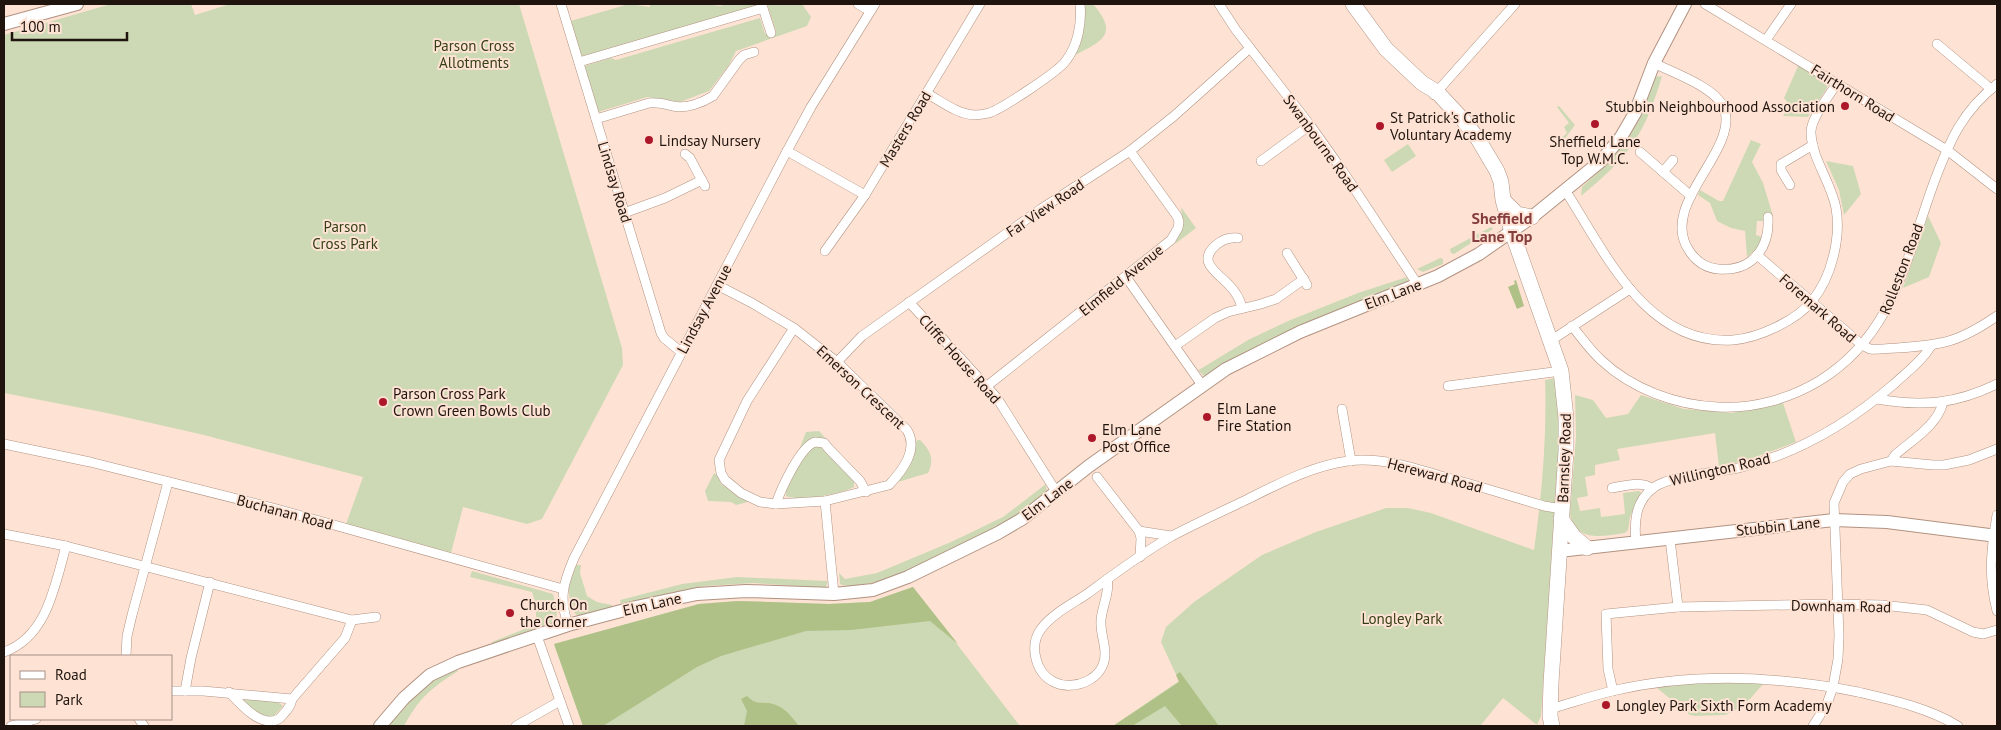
<svg xmlns="http://www.w3.org/2000/svg" width="2001" height="730" font-family="'PT Sans',sans-serif">
<rect width="100%" height="100%" fill="#fee3d4"/>
<g fill="#cdd9b4">
<polygon points="111,4 191,4 195,15 230,4 519,4 622,348 623,365 542,519 527,524 463,507 451,553 346,524 363,477 204,435 107,413 4,393 4,35"/>
<polygon points="629,4 650,7 650,4 705,4 720,6 727,4 761,4 763,8 578,57 567,22"/>
<polygon points="767,4 802,4 811,17 807,26 736,51 729,65 709,91 680,102 647,97 595,113 581,67 611,58 616,60 760,18 765,34 776,31"/>
<path d="M1083,4H1093C1119,34 1103,41 1075,55L1085,16Z"/>
<polygon points="1799,64 1828,83 1827,88 1808,117 1783,116 1789,104 1784,98"/>
<path d="M1662,76C1655,99 1647,124 1633,143C1619,164 1600,180 1581,196L1582,187L1608,163L1654,77Z"/>
<polygon points="1559,106 1575,125 1563,141 1557,146 1555,144 1567,133 1564,127 1569,123 1557,107"/>
<polygon points="1751,140 1761,144 1752,162 1763,183 1773,216 1765,216 1764,221 1757,221 1756,235 1762,237 1761,245 1747,257 1745,231 1731,228 1717,221 1710,203 1698,195 1700,190 1719,201 1723,201"/>
<polygon points="1408,144 1416,156 1392,172 1384,160"/>
<polygon points="1826,161 1853,166 1861,194 1844,215 1839,190"/>
<polygon points="1181,207 1196,228 1175,244 1183,224"/>
<polygon points="1928,216 1941,243 1929,277 1903,288"/>
<polygon points="1491,227 1493,229 1454,254 1451,253 1450,249"/>
<polygon points="1440,258 1443,259 1443,264 1423,272 1417,269"/>
<polygon points="1407,277 1408,282 1210,375 1204,376 1198,370 1202,368 1248,340 1288,321 1358,293"/>
<path d="M1555,378L1558,403L1559,440L1541,716L1537,725L1503,698L1480,726H1113L1179,681L1161,642L1166,627L1194,602L1262,555L1316,532L1386,508H1408L1431,513L1534,550C1542,493 1547,437 1545,380Z"/>
<path d="M1575,395L1593,400L1606,418L1628,414L1641,395L1684,409L1731,413L1783,403L1796,442L1750,459L1719,467L1715,433L1617,449L1620,460L1595,465V475L1585,477L1588,496L1577,498L1580,511L1600,508L1601,517L1625,514L1623,493L1639,491L1641,493L1630,517L1628,530L1625,533C1603,536 1576,543 1570,514L1576,436Z"/>
<path d="M819,431L830,443C816,437 809,439 799,450L806,432Z"/>
<path d="M917,440H920C930,450 935,459 928,473L898,482Z"/>
<path d="M815,446L825,449L854,479V487C840,494 800,502 786,496V489L807,451Z"/>
<polygon points="714,473 718,476 721,484 748,502 736,505 731,502 708,501 705,491"/>
<path d="M1046,484L1047,494C1035,502 1023,513 1010,520C981,537 868,598 840,584L839,573L845,579L877,573L951,542L1003,517Z"/>
<path d="M572,565H581L580,573L587,596L597,602L612,605L613,608C604,610 588,619 579,616C566,612 568,575 572,565Z"/>
<polygon points="472,571 553,594 557,611 555,630 494,649 492,642 527,628 536,617 536,604 532,592 470,577"/>
<polygon points="737,577 828,581 826,587 821,588 754,583 705,586 621,604 620,600 682,584"/>
<polygon points="913,587 1020,726 583,726 554,644 699,604 738,601 829,604 870,602"/>
<path d="M456,668L458,671C430,689 420,697 404,726H386L392,717L428,682Z"/>
<polygon points="1735,682 1764,683 1750,699 1735,710 1725,715 1695,716 1690,715 1657,688 1695,683"/>
<path d="M240,697C252,698 275,697 283,706L272,718H262Z"/>
</g>
<g fill="#b0c188">
<polygon points="1516,280 1524,306 1517,309 1508,287 1515,284 1514,281"/>
<polygon points="913,587 958,644 930,621 851,630 806,631 721,656 697,667 603,726 583,726 554,644 699,604 738,601 829,604 870,602"/>
<polygon points="1180,672 1219,726 1182,726 1165,706 1132,726 1113,726 1179,682 1176,675"/>
<path d="M747,696C758,707 763,700 776,705C786,709 793,718 799,726H744L747,711L741,699Z"/>
</g>
<g fill="none" stroke-linecap="round" stroke-linejoin="round">
<g stroke="#b29281" stroke-width="10">
<g id="street">
<polyline points="561,4 661,333 664,338 681,352"/>
<polyline points="858,4 870,11"/>
<polyline points="1219,4 1236,30 1310,125 1342,170 1418,285"/>
<polyline points="1705,4 1947,150 1997,189"/>
<polyline points="1766,40 1791,4"/>
<polyline points="1937,44 1991,89"/>
<polyline points="579,62 763,8 771,33"/>
<path d="M1654,63C1673,73 1719,88 1725,111C1736,154 1657,206 1690,252C1697,262 1706,268 1718,269C1729,270 1742,268 1751,261C1765,250 1769,234 1768,217"/>
<path d="M926,93C941,101 957,114 974,115C979,115 985,114 989,113C1002,109 1057,72 1065,62C1078,46 1082,23 1080,4"/>
<polyline points="1434,95 1515,4"/>
<path d="M596,119L649,103C658,102 664,104 673,106C686,109 702,103 713,96L739,60L744,55L754,52"/>
<polyline points="787,151 865,195"/>
<polyline points="1640,152 1691,196"/>
<polyline points="685,154 690,158 705,186"/>
<polyline points="1261,161 1310,125"/>
<polyline points="1663,172 1673,160"/>
<polyline points="1790,185 1781,170 1781,164 1813,145"/>
<path d="M1565,190C1605,252 1646,346 1733,340C1758,338 1796,321 1812,301C1832,277 1841,237 1836,208C1831,182 1812,159 1811,133C1810,119 1830,95 1837,83"/>
<polyline points="624,213 665,198 702,180"/>
<path d="M1238,238C1230,237 1222,240 1216,245C1196,262 1218,273 1229,285C1236,292 1240,299 1242,308"/>
<polyline points="825,251 865,195 980,4"/>
<polyline points="1287,253 1307,285"/>
<path d="M1757,255L1862,345L1870,349C1879,350 1888,348 1897,348C1943,345 1959,342 1997,316"/>
<polyline points="1126,277 1202,385"/>
<path d="M717,285L752,303L794,328L837,362L907,430C919,450 902,471 889,485L825,501L776,504L760,502L741,493L725,480L721,473L719,460L747,401L794,328"/>
<polyline points="909,302 997,398 1057,493"/>
<path d="M1572,326C1581,337 1590,350 1601,360C1632,389 1675,405 1718,407C1753,409 1789,399 1819,381C1895,335 1907,254 1936,177C1951,138 1963,111 1997,84"/>
<polyline points="1550,341 1630,289"/>
<polyline points="1175,346 1215,318 1228,312 1261,304 1276,299 1304,279"/>
<polyline points="837,362 862,336 1041,209 1130,151 1174,116 1250,48"/>
<polyline points="987,386 1171,240 1178,228 1179,222 1177,216 1130,151"/>
<polyline points="1448,386 1561,371"/>
<path d="M1877,399C1922,407 1956,404 1997,384"/>
<polyline points="1342,409 1351,461"/>
<polyline points="4,444 90,462 273,508 563,589"/>
<path d="M1891,461L1895,455C1912,440 1938,425 1943,402"/>
<polyline points="1097,477 1139,531 1141,538 1140,557"/>
<path d="M1612,488C1624,486 1643,480 1652,489"/>
<polyline points="825,501 834,594"/>
<path d="M776,504C781,489 800,447 815,442L824,443L829,449L860,481L866,492"/>
<path d="M1997,515C1991,550 1988,575 1997,611"/>
<polyline points="1139,531 1171,536"/>
<polyline points="4,534 66,546 352,620 376,617"/>
<path d="M1636,543C1634,522 1635,502 1653,488C1671,475 1715,473 1738,468C1797,454 1849,423 1894,384C1907,372 1922,361 1931,346"/>
<path d="M1107,579C1110,592 1102,607 1101,620C1100,632 1105,642 1105,654C1105,679 1074,692 1054,682C1035,673 1029,645 1041,629C1052,614 1072,604 1087,594C1114,574 1142,553 1172,536C1197,523 1223,511 1248,499C1280,483 1312,466 1348,461C1380,457 1411,467 1441,476C1476,485 1510,496 1544,506L1562,509"/>
<polyline points="1678,607 1838,604 1882,605 1927,610 1973,632 1983,634 1997,630"/>
<path d="M568,625C559,598 563,584 574,558L787,151L811,107L875,4"/>
<polyline points="537,636 569,726"/>
<path d="M4,652C47,637 55,585 66,546"/>
<polyline points="126,656 127,636 132,615 168,482"/>
<polyline points="171,691 203,691 292,699 345,638 352,620"/>
<polyline points="185,691 191,658 210,582"/>
<polyline points="1613,691 1608,669 1606,614 1678,607 1670,539"/>
<path d="M229,692C241,705 263,730 280,718C285,712 291,707 292,699"/>
<path d="M1550,709C1571,703 1591,696 1612,691C1693,672 1777,676 1858,692C1892,700 1928,708 1958,726"/>
<polyline points="139,719 144,726"/>
<polyline points="11,726 36,719"/>
<polyline points="516,726 560,701"/>
<polyline points="1813,726 1827,704 1833,687 1838,659 1839,635 1834,503 1843,482 1850,474 1861,469 1891,461 1933,465 1944,465 1969,460 1997,449"/>
</g>
</g>
<g stroke="#b29281" stroke-width="14">
<g id="secondary">
<polyline points="4,24 77,4"/>
<polyline points="1559,551 1834,520 1887,522 1997,536"/>
<polyline points="380,726 404,698 430,675 458,662 568,625 636,607 697,594 746,591 834,594 873,590 908,577 998,533 1022,519 1089,466 1226,369 1300,332 1438,276 1479,254 1532,217 1601,161 1621,137 1635,113 1654,63 1685,4"/>
</g>
</g>
<g stroke="#b29281" stroke-width="16">
<g id="primary">
<polyline points="1353,4 1386,49 1422,83 1437,92 1464,121 1478,139 1497,171 1501,182 1503,200 1512,232 1561,371 1566,418 1566,451 1551,683 1550,716 1552,726"/>
<polyline points="1504,201 1517,214 1532,217"/>
<polyline points="1561,519 1574,537 1587,548"/>
</g>
</g>
<use href="#street" stroke="#fff" stroke-width="9"/>
<use href="#secondary" stroke="#fff" stroke-width="12"/>
<use href="#primary" stroke="#fff" stroke-width="15"/>
</g>
<g fill="#ac172a" stroke="#fee3d4" stroke-width="2">
<circle cx="1845" cy="106" r="5"/>
<circle cx="1595" cy="124" r="5"/>
<circle cx="1380" cy="126" r="5"/>
<circle cx="649" cy="140" r="5"/>
<circle cx="383" cy="402" r="5"/>
<circle cx="1207" cy="417" r="5"/>
<circle cx="1092" cy="438" r="5"/>
<circle cx="510" cy="613" r="5"/>
<circle cx="1606" cy="705" r="5"/>
</g>
<g text-anchor="middle" dominant-baseline="central" stroke-width="4" stroke-linejoin="round" paint-order="stroke">
<g font-size="15" fill="#353f15" stroke="#fee3d4">
<text x="474" y="45">Parson Cross<tspan x="474" dy="17">Allotments</tspan></text>
<text x="345" y="226">Parson<tspan x="345" dy="17">Cross Park</tspan></text>
<text x="1402" y="618">Longley Park</text>
</g>
<g font-size="15" fill="#20140e" stroke="#fee3d4">
<text transform="translate(1853 93) rotate(32)">Fairthorn Road</text>
<text transform="translate(905 129) rotate(-59)">Masters Road</text>
<text transform="translate(1321 143) rotate(54)">Swanbourne Road</text>
<text transform="translate(615 182) rotate(73)">Lindsay Road</text>
<text transform="translate(1045 208) rotate(-34)">Far View Road</text>
<text transform="translate(1901 269) rotate(-69)">Rolleston Road</text>
<text transform="translate(1121 280) rotate(-39)">Elmfield Avenue</text>
<text transform="translate(1393 294) rotate(-21)">Elm Lane</text>
<text transform="translate(1818 308) rotate(41)">Foremark Road</text>
<text transform="translate(704 309) rotate(-62)">Lindsay Avenue</text>
<text transform="translate(960 359) rotate(48)">Cliffe House Road</text>
<text transform="translate(861 387) rotate(43)">Emerson Crescent</text>
<text transform="translate(1564 458) rotate(-88)">Barnsley Road</text>
<text transform="translate(1720 469) rotate(-13)">Willington Road</text>
<text transform="translate(1435 475) rotate(15)">Hereward Road</text>
<text transform="translate(1047 499) rotate(-37)">Elm Lane</text>
<text transform="translate(285 512) rotate(15)">Buchanan Road</text>
<text transform="translate(1778 526) rotate(-6)">Stubbin Lane</text>
<text transform="translate(652 604) rotate(-13)">Elm Lane</text>
<text transform="translate(1841 606) rotate(1)">Downham Road</text>
</g>
<g font-size="15" fill="#20140e" stroke="#fee3d4" text-anchor="start">
<text x="1835" y="106" text-anchor="end">Stubbin Neighbourhood Association</text>
<text x="1390" y="117">St Patrick's Catholic<tspan x="1390" dy="17">Voluntary Academy</tspan></text>
<text x="659" y="140">Lindsay Nursery</text>
<text x="1595" y="141" text-anchor="middle">Sheffield Lane<tspan x="1595" dy="17">Top W.M.C.</tspan></text>
<text x="393" y="393">Parson Cross Park<tspan x="393" dy="17">Crown Green Bowls Club</tspan></text>
<text x="1217" y="408">Elm Lane<tspan x="1217" dy="17">Fire Station</tspan></text>
<text x="1102" y="429">Elm Lane<tspan x="1102" dy="17">Post Office</tspan></text>
<text x="520" y="604">Church On<tspan x="520" dy="17">the Corner</tspan></text>
<text x="1616" y="705">Longley Park Sixth Form Academy</text>
</g>
<g font-size="16" font-weight="bold" fill="#863d3d" stroke="#fee3d4">
<text x="1502" y="218">Sheffield<tspan x="1502" dy="18">Lane Top</tspan></text>
</g>
</g>
<rect width="2001" height="730" fill="none" stroke="#20140e" stroke-width="10"/>
<rect x="10" y="655" width="162" height="65" fill="#fee3d4" stroke="#a59085"/>
<rect x="20" y="671" width="25" height="8" fill="#ffffff" stroke="#a59085"/>
<text x="55" y="680" font-size="15" fill="#20140e">Road</text>
<rect x="20" y="692" width="25" height="15" fill="#cdd9b4" stroke="#a59085"/>
<text x="55" y="705" font-size="15" fill="#20140e">Park</text>
<path d="M12 32v8h115v-8" fill="none" stroke="#20140e" stroke-width="2.5"/>
<text x="20" y="32" font-size="15" fill="#20140e" stroke="#fee3d4" stroke-width="4" paint-order="stroke">100 m</text>
</svg>
